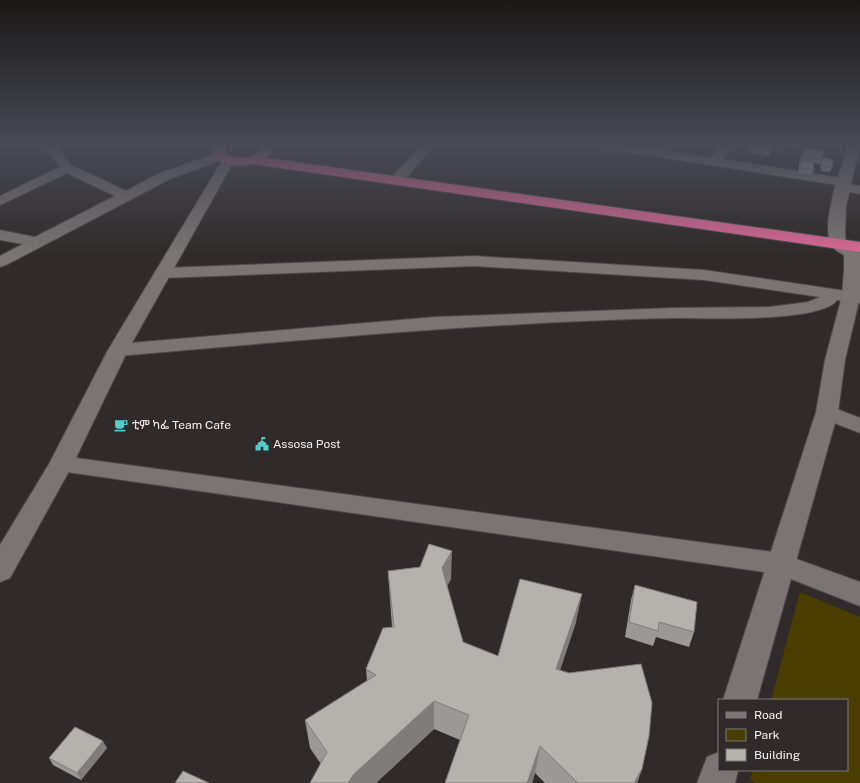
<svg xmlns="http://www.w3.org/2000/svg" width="860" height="783" font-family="'Public Sans','Noto Sans Ethiopic',sans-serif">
<rect width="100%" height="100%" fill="#302b2a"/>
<polygon fill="#493d00" points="800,592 860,617 860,783 755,783 750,780 753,770 847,770 847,700 771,700"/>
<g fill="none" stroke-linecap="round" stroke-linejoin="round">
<g stroke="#4d4949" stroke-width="2">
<g id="street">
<polygon points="42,144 54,144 71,165 126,191 160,173 216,153 224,153 226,156 224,159 170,179 6,265 0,267 0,256 23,244 0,240 0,230 35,237 115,196 67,173 0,205 0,196 60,167"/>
<polygon points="423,144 435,144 401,184 391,184 389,181 391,178"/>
<polygon points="594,144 623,144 710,158 723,144 736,144 722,159 848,179 850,182 848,184 860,186 860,194 837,190 835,187 837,185 600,148 596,146"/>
<path d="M474,256L704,270L860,293V303L837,300C822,323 703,318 674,318C488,322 303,340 118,356L111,354L108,350L111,346L118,344L435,317L672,308L769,307L808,302L820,297L704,280L474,266L163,278L157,277L155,273L157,269L163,268Z"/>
<polygon points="827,405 860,418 860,433 819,417 816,412 819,407"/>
<polygon points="61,456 780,553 860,582 860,606 778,574 53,470 49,464 53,458"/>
</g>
</g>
<g stroke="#4d4949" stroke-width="2">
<g id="secondary">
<path d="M849,144H860L846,207L845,232L846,242L860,253V297L845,360L838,412L757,700H723L816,412L825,360L842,296L844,270V255C839,252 832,249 830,243C822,218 841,168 849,144Z"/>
<polygon points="228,157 233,158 234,161 128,350 73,464 10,578 0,582 0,545 49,464 108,350 222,161 223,158"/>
<polygon points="719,752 719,770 738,770 735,783 697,783 707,757"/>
</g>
</g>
<g stroke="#4d4949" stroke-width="2">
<path id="highway" d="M216,144H228L225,149L226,154C237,160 250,159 260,152L255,144H268L272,150V153L267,158L860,242V252L252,164C240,167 227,165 215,159L213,149Z"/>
</g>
<use href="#street" fill="#7a7473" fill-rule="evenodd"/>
<use href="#secondary" fill="#7a7473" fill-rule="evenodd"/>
<use href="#highway" fill="#d96894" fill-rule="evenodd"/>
</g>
<g fill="#9c9895">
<polygon points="748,144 784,144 782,148 773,147 773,150 768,156 746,151 747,146"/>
<polygon points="787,144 805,144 803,149 787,147"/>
<polygon points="801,155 822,157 832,167 830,172 821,171 820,162 819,164 813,163 814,170 812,175 799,173 799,165"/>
<polygon points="388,571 451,579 447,586 463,642 498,656 576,622 560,670 642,769 637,783 545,783 535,773 532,783 445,783 460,740 434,729 376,783 310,783 321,764 310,748 305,720 367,681 366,669 392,627 390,600"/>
<polygon points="635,585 694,632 689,647 656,637 653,646 625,637 631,600"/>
<polygon points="107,748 81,780 53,765 49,758"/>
</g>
<g fill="#7f7c79">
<polygon points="774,145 773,150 768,156 769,151"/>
<polygon points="452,551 451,579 442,596 442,568"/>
<polygon points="582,594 576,622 551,697 556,669"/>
<polygon points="434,701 434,729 376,783 348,783 354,774"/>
<polygon points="103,741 107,748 81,780 77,773"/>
<polygon points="540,746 535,773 532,783 527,783"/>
<polygon points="642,769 637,783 634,783"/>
</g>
<g fill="#b5b1ad" stroke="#7f7c79">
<polygon points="748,144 768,144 774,145 769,151 747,146"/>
<polygon points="805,148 824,150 822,157 833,160 832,167 823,166 822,157 821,159 801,155"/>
<polygon points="800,160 813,162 814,170 801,168"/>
<polygon points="429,544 452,551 442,568 463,642 498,656 520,579 582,594 556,669 569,673 641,664 652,703 649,736 642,769 634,783 578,783 540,746 527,783 445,783 469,715 434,701 354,774 348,783 310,783 327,752 305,720 376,675 366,669 383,628 394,627 388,571 420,567"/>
<polygon points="635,585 697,602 694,632 659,622 658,631 629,622"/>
<polygon points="75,727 103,741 77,773 49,758"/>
<polygon points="183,771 209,783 175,783"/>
</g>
<linearGradient id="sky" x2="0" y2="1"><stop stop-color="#1a1817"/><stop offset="0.57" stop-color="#484a55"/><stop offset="1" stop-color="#484a55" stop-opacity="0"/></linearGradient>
<rect width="860" height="254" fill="url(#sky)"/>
<defs>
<g id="cafe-bare" transform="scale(1.08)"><path d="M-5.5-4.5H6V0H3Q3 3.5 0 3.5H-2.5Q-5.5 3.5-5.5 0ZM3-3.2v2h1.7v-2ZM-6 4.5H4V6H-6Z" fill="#52cdcd" stroke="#302b2a" stroke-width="2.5" paint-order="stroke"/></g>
<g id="civic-bare" transform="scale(1.08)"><path d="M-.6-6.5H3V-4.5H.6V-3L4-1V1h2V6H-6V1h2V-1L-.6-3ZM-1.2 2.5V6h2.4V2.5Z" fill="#52cdcd" stroke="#302b2a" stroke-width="2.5" paint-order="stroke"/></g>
</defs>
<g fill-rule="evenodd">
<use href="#cafe-bare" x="121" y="425"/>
<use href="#civic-bare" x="262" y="444"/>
</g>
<g text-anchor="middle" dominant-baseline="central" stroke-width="4" stroke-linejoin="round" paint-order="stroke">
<g font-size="12" fill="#f6f3f2" stroke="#302b2a" text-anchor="start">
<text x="132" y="425">ቲም ካፌ Team Cafe</text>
<text x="273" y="444">Assosa Post</text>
</g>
</g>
<rect x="718" y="699" width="130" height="72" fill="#302b2a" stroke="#7f7b7a"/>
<rect x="726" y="712" width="20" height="6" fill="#7a7473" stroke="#7f7b7a"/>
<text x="754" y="719" font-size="12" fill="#f6f3f2">Road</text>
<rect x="726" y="729" width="20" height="12" fill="#493d00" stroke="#7f7b7a"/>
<text x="754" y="739" font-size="12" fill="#f6f3f2">Park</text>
<rect x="726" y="749" width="20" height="12" fill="#b5b1ad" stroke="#7f7b7a"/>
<text x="754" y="759" font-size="12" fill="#f6f3f2">Building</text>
</svg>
